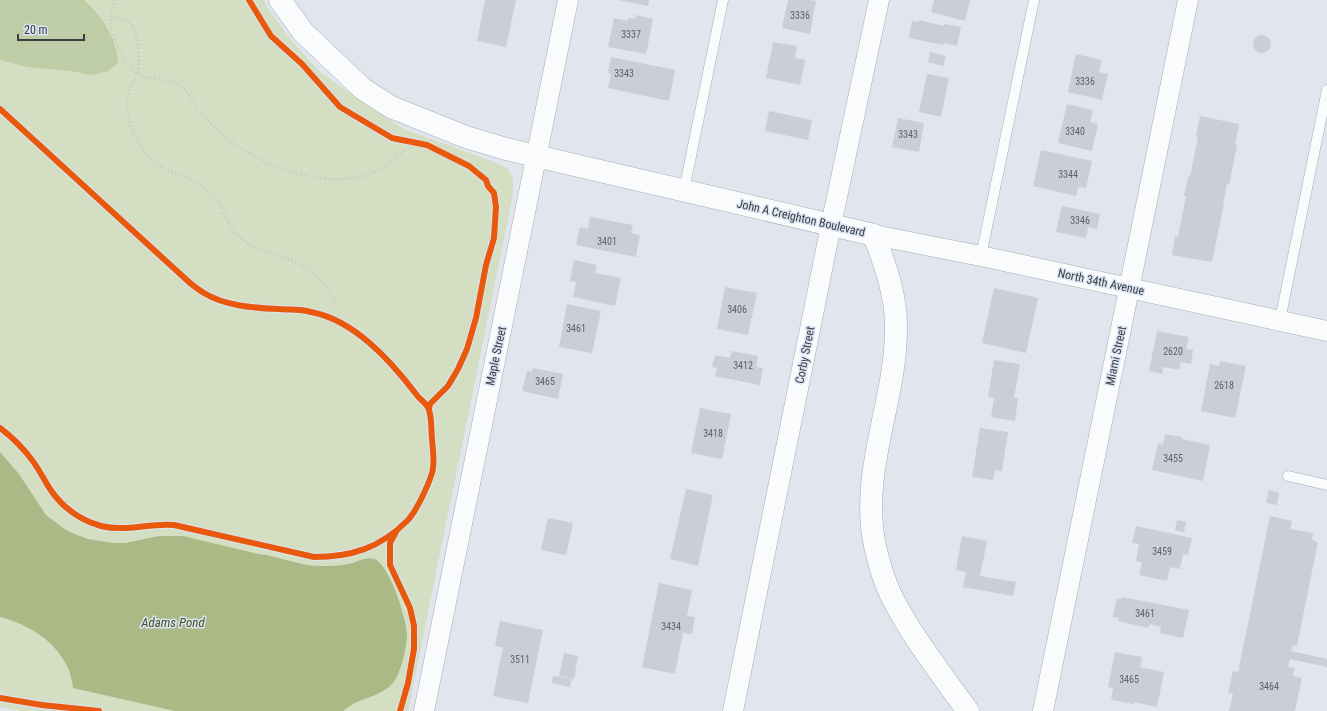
<svg xmlns="http://www.w3.org/2000/svg" width="1327" height="711" font-family="'Roboto Condensed',sans-serif">
<rect width="100%" height="100%" fill="#e1e5ed"/>
<polygon fill="#d4dec3" points="0,0 264,0 267,7 291,40 318,70 366,105 404,129 492,161 507,168 513,178 513,194 408,711 20,711 0,707"/>
<path fill="#bfcda6" d="M0,0H84C102,16 117,38 118,63L108,71L91,75L71,71L27,67L0,60Z"/>
<path fill="#aab986" d="M0,452L19,474L46,515L66,530L77,535L88,539L113,543H125L159,536H183L258,554C279,556 299,566 320,566C329,566 339,566 348,564C356,563 366,556 374,559C389,563 407,620 407,634C407,647 401,673 393,683C384,694 367,697 355,703C351,705 347,708 343,711H175L73,688C72,682 71,676 69,670C56,641 30,625 0,617Z"/>
<g fill="#cbced5">
<polygon points="485,0 516,0 506,47 477,41"/>
<polygon points="619,0 649,0 648,6"/>
<polygon points="788,0 809,0 816,1 810,34 782,28"/>
<polygon points="934,0 970,0 965,21 931,12"/>
<polygon points="636,15 653,19 646,54 608,47 614,18 628,21 628,18 635,19"/>
<polygon points="919,20 944,26 944,24 961,27 957,46 944,43 943,45 909,38 912,21 919,22"/>
<circle cx="1262" cy="44" r="9"/>
<polygon points="773,42 797,46 795,58 805,60 800,85 766,78"/>
<polygon points="930,52 946,56 943,66 928,62"/>
<polygon points="1076,54 1102,60 1099,72 1108,74 1102,100 1068,92"/>
<polygon points="611,57 675,70 669,101 608,88 611,74 608,73"/>
<polygon points="927,74 949,78 941,117 919,112"/>
<polygon points="1067,104 1093,110 1090,122 1098,124 1092,151 1058,143"/>
<polygon points="769,111 812,120 808,140 765,131"/>
<polygon points="1200,116 1239,124 1235,144 1237,145 1229,185 1227,184 1223,204 1224,204 1212,262 1172,255 1175,236 1178,237 1186,196 1184,196 1188,177 1190,177 1198,137 1196,136"/>
<polygon points="898,118 924,123 919,152 892,147"/>
<polygon points="1041,150 1092,161 1086,188 1078,187 1076,196 1033,186"/>
<polygon points="1062,206 1100,214 1097,229 1088,227 1086,238 1056,232"/>
<polygon points="590,217 633,225 631,233 640,235 636,257 576,245 580,227 588,229"/>
<polygon points="574,260 597,265 595,273 621,278 615,306 573,297 576,282 570,281"/>
<polygon points="725,287 757,293 748,335 717,329"/>
<polygon points="994,288 1038,298 1026,353 982,343"/>
<polygon points="567,304 601,311 592,353 559,347"/>
<polygon points="1157,331 1189,337 1186,349 1193,350 1191,364 1181,362 1179,370 1163,367 1162,374 1149,371"/>
<polygon points="732,351 758,356 756,367 763,368 760,385 715,376 717,368 712,367 715,355 730,358"/>
<polygon points="994,360 1020,364 1014,398 1018,398 1015,421 991,417 994,398 988,397"/>
<polygon points="1220,361 1246,366 1235,418 1201,411 1210,364 1219,366"/>
<polygon points="533,368 563,374 558,399 522,391 527,371 532,372"/>
<polygon points="700,408 731,414 722,459 691,453"/>
<polygon points="980,428 1008,432 1002,471 995,470 993,480 972,477"/>
<polygon points="1165,434 1182,437 1182,439 1210,445 1203,481 1152,470 1158,443 1163,445"/>
<polygon points="686,489 713,495 698,566 670,559"/>
<polygon points="1269,490 1279,493 1277,505 1266,503"/>
<polygon points="1270,516 1292,521 1290,529 1313,533 1312,540 1318,542 1297,646 1293,645 1291,651 1327,659 1327,667 1290,659 1288,667 1295,668 1293,676 1302,678 1295,711 1229,711 1233,694 1228,693 1233,671 1238,672"/>
<polygon points="548,518 573,523 566,555 541,550"/>
<polygon points="1177,520 1186,522 1184,532 1175,530"/>
<polygon points="1136,526 1192,538 1188,555 1183,554 1180,569 1170,567 1167,581 1139,575 1142,562 1136,561 1139,544 1132,543"/>
<polygon points="962,536 987,541 980,576 1016,582 1013,596 963,587 966,572 956,570"/>
<polygon points="659,583 692,590 687,616 695,617 692,634 683,633 675,674 642,667"/>
<polygon points="1122,597 1189,610 1183,638 1160,633 1161,627 1149,624 1149,628 1118,621 1119,618 1113,617 1117,598 1122,599"/>
<polygon points="500,621 543,630 528,703 493,696 503,647 495,646"/>
<polygon points="1115,652 1142,657 1140,667 1164,672 1157,707 1134,702 1134,704 1111,700 1113,688 1108,687"/>
<polygon points="564,653 578,656 574,679 559,676"/>
<polygon points="553,676 572,679 570,687 552,683"/>
</g>
<g fill="none" stroke-linecap="round" stroke-linejoin="round">
<g stroke="#a8abb2" stroke-width="11">
<g id="lane">
<polyline points="684,190 723,0"/>
<polyline points="981,256 1034,0"/>
<polyline points="1280,320 1327,90"/>
<polyline points="1288,476 1327,485"/>
</g>
</g>
<g stroke="#a8abb2" stroke-width="21">
<g id="street">
<polyline points="874,235 981,256 1327,331"/>
<polyline points="424,711 568,0"/>
<polyline points="733,711 831,225 879,0"/>
<polyline points="1043,711 1188,0"/>
</g>
</g>
<g stroke="#a8abb2" stroke-width="23">
<path id="secondary" d="M280,0L303,32L363,89L391,107L466,137L506,149L874,235C885,265 896,294 896,326C897,400 859,471 875,546C878,559 882,574 887,586C893,602 902,615 910,629C928,657 948,684 968,711"/>
</g>
<g stroke="#c2c5c7" stroke-width="2.5" stroke-dasharray="1 3" stroke-linecap="butt">
<path d="M115,0C113,6 111,12 110,18C109,31 125,67 137,73C148,80 171,78 181,86C191,94 195,108 204,117C238,153 283,176 332,179C347,180 364,177 377,171C390,165 399,151 412,147C416,146 420,146 424,145"/>
<path d="M110,17C117,18 125,18 130,23C139,30 140,61 138,72C137,77 133,82 131,86C129,91 127,98 127,104C127,121 136,141 146,154C157,168 172,171 187,178C195,182 202,186 208,190C223,200 224,221 236,234C256,255 285,253 308,269C321,278 330,292 337,304"/>
</g>
<use href="#lane" stroke="#fafbfc" stroke-width="10"/>
<use href="#street" stroke="#fafbfc" stroke-width="20"/>
<use href="#secondary" stroke="#fafbfc" stroke-width="22"/>
<g stroke="#dbe4f3" stroke-width="8">
<g id="cycleway">
<polyline points="249,0 271,36 302,64 340,107 392,138 427,145 469,166 486,180 488,186 494,193 496,207 494,238 486,265 476,318 467,349 458,369 448,386 430,404 429,409"/>
<path d="M0,109L190,283C194,286 199,290 204,293C225,306 254,308 278,309C289,310 300,309 311,312C354,320 390,360 416,394C419,399 428,404 429,410C432,419 431,430 432,440C433,450 435,463 432,473C428,486 416,512 407,521C380,548 351,557 314,557L174,525C148,523 126,532 101,526C80,520 62,507 50,489C44,480 39,469 32,460C23,448 12,437 0,428"/>
<polyline points="396,532 390,543 390,565 410,608 414,626 414,649 408,683 400,711"/>
<polyline points="0,698 42,705 99,711"/>
</g>
</g>
<use href="#cycleway" stroke="#e8590c" stroke-width="6"/>
</g>
<g text-anchor="middle" dominant-baseline="central" stroke-width="3" stroke-linejoin="round" paint-order="stroke">
<g font-size="10" fill="#5f6369">
<text x="800" y="15">3336</text>
<text x="631" y="34">3337</text>
<text x="624" y="73">3343</text>
<text x="1085" y="81">3336</text>
<text x="1075" y="131">3340</text>
<text x="908" y="134">3343</text>
<text x="1068" y="174">3344</text>
<text x="1080" y="220">3346</text>
<text x="607" y="241">3401</text>
<text x="737" y="309">3406</text>
<text x="576" y="328">3461</text>
<text x="1173" y="351">2620</text>
<text x="743" y="365">3412</text>
<text x="545" y="381">3465</text>
<text x="1224" y="385">2618</text>
<text x="713" y="433">3418</text>
<text x="1173" y="458">3455</text>
<text x="1162" y="551">3459</text>
<text x="1145" y="613">3461</text>
<text x="671" y="626">3434</text>
<text x="520" y="659">3511</text>
<text x="1129" y="679">3465</text>
<text x="1269" y="686">3464</text>
</g>
<g font-size="12" fill="#393d43" stroke="#dbe4f3">
<text transform="translate(801 218) rotate(13)">John A Creighton Boulevard</text>
<text transform="translate(1101 282) rotate(12)">North 34th Avenue</text>
<text transform="translate(805 355) rotate(-79)">Corby Street</text>
<text transform="translate(496 356) rotate(-78)">Maple Street</text>
<text transform="translate(1116 356) rotate(-78)">Miami Street</text>
</g>
<g font-size="13" font-style="italic" fill="#445119" stroke="#dbe4f3">
<text x="173" y="622">Adams Pond</text>
</g>
</g>
<path d="M18 34v6h66v-6" fill="none" stroke="#393d43" stroke-width="2"/>
<text x="24" y="34" font-size="12" fill="#393d43" stroke="#dbe4f3" stroke-width="3" paint-order="stroke">20 m</text>
</svg>
